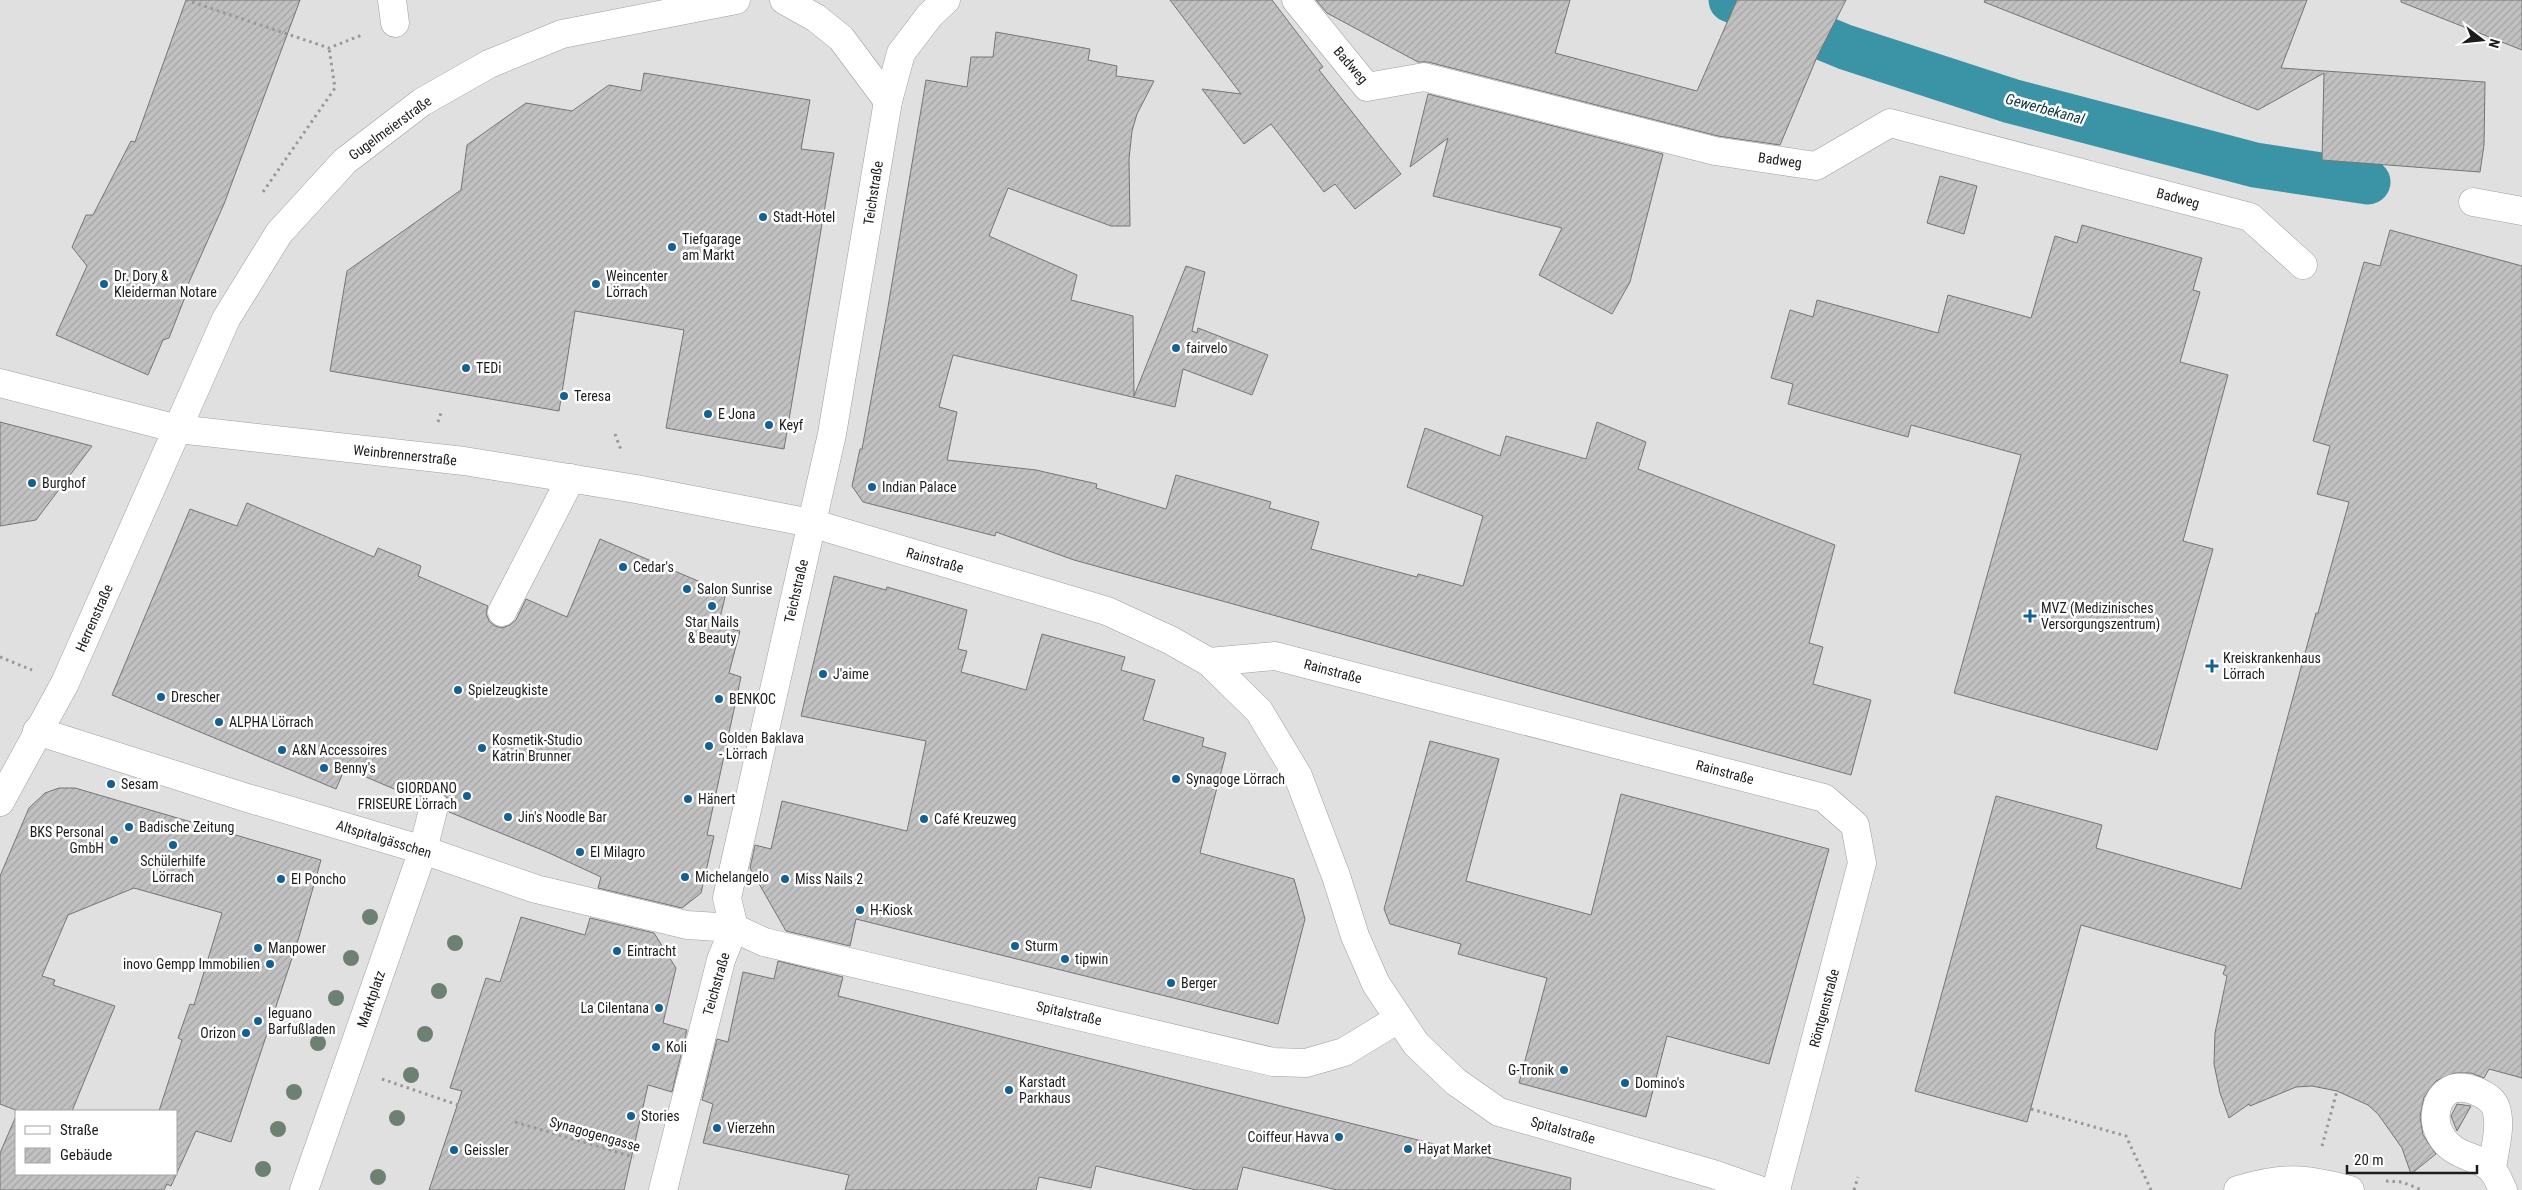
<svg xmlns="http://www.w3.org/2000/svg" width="2522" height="1190" font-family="'Roboto Condensed',sans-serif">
<defs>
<pattern id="building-hatch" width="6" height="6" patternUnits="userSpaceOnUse" patternTransform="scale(1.25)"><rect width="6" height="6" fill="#c2c1c2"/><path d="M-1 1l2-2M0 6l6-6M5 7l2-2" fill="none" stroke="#a6a5a6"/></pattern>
</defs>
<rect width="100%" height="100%" fill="#e0e0e1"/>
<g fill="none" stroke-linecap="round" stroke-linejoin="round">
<polyline stroke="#3b94a6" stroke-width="45" points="1731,0 1845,47 2011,101 2255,165 2368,182"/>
</g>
<g fill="url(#building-hatch)" stroke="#767576">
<polygon points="186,0 300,0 224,204 186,289 187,292 169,338 163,340 148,375 56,335 87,266 72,247 86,215 93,215 131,141 135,142"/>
<polygon points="1170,0 1272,0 1323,67 1319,70 1401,174 1355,209 1335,184 1324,192 1271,124 1244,144 1202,89 1241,94"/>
<polygon points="1316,0 1570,0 1555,53 1697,91 1737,0 1846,0 1817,57 1780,145 1718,136 1428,62 1418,62 1327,13"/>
<polygon points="1985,0 2307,0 2281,68 2485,82 2484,145 2480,172 2322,160 2324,73 2258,110 1984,2"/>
<polygon points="2401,0 2522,0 2522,50 2401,2"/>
<polygon points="996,32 1090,49 1088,60 1117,66 1116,76 1154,81 1137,114 1132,131 1129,159 1130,226 1111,226 1008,188 989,236 1077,275 1071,300 1133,316 1134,396 1186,266 1205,272 1192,331 1197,333 1198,328 1268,355 1252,395 1183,369 1175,407 953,355 939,407 957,412 947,460 1036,470 1097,484 1096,488 1166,509 1176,475 1271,502 1269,508 1319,522 1311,549 1417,577 1418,574 1463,586 1483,516 1407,487 1425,428 1500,456 1506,436 1586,459 1597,422 1646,442 1638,469 1835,545 1809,643 1823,647 1813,684 1871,700 1851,775 1074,560 996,532 995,536 863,502 852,486 860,449 862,449 887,313 926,80 967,87 971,57 993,57"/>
<polygon points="644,73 810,100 801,149 834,153 784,449 666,428 684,330 575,311 559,411 330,371 347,271 461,190 467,145 526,103 572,111 609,85 641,91"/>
<polygon points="1428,94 1663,154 1630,282 1612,314 1539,275 1562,228 1433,196 1448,138 1410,167"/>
<polygon points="1940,176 1977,186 1964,234 1927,223"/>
<polygon points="2082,225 2202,258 2193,290 2200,292 2180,362 2228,375 2183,541 2213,549 2157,750 1954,693 2021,455 1911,425 1908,437 1788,404 1793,384 1771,378 1790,310 1813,317 1817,300 1938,333 1948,295 2031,318 2055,236 2077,243"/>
<polygon points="2390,230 2522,266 2522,1078 2489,1069 2484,1078 2471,1073 2455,1073 2436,1081 2424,1097 2420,1117 2423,1135 2436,1154 2411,1174 2402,1148 2378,1114 2368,1105 2337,1091 2312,1086 2296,1087 2250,1106 2249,1104 2229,1118 2220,1093 2214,1064 2215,1033 2227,976 2223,974 2226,966 2081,925 2027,1122 1915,1091 1996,796 2102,825 2096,848 2241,889 2302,664 2316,613 2318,613 2349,502 2317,494 2330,446 2313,441 2364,262 2380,266"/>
<polygon points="0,422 92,446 36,520 0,526"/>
<polygon points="247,503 374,557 378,548 421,566 418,576 488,606 486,613 489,621 495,626 502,628 510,625 516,620 526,599 567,617 600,539 726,593 718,626 740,631 729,673 741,677 707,835 714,836 701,893 682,908 598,888 601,877 547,852 449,812 449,801 445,795 438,791 429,791 420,800 345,768 336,789 112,695 190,509 237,526"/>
<polygon points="834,576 886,590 887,587 967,610 958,649 967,651 961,672 1026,690 1042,634 1125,657 1121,670 1155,680 1143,720 1204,738 1202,746 1226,753 1200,853 1294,879 1305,919 1278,1024 856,919 850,946 786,931 750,868 755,845 771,849 782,801 907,831 926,741 801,716"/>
<polygon points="1430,741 1499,759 1466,881 1591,915 1621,794 1829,849 1769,1064 1667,1036 1646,1117 1519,1083 1547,978 1458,954 1461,944 1390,924 1384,909"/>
<polygon points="59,788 75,788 321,860 299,937 231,1142 196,1131 171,1186 167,1184 164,1190 0,1190 0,1153 16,1116 16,1174 176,1174 176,1111 159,1111 182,1040 178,1038 190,1004 194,1005 222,913 134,888 68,915 42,976 55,980 53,985 115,1006 72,1111 18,1111 0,1104 0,876 29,808 45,793"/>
<polygon points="521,917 585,935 590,918 654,933 676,968 663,1023 687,1030 672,1092 648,1085 624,1190 429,1190 462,1091 450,1088 486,978 500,982"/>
<polygon points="778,961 843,977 838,996 1571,1178 1570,1190 1337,1190 1243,1167 1237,1190 1196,1190 1096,1166 1091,1188 1039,1177 1036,1190 845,1190 849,1175 703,1143 713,1104 702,1100 717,1039 728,1042 743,972 774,979"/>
<polygon points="2457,1104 2471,1106 2457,1131 2451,1116"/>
</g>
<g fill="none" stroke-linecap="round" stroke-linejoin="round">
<g stroke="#9e9fa0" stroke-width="29">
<g id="minor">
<polyline points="392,0 395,23"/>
<polyline points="784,0 816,18 841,38 888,101"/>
<polyline points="1296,0 1367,87 1424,77 1715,151 1816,166 1890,123 2250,217 2303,265"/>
<polyline points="2473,202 2522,211"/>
<polyline points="0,383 178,429 464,461 636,489 811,523 1107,611 1170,640 1209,662 1275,656 1824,798 1855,825 1862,863 1776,1190"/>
<polyline points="502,612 571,478"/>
<polyline points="1209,662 1259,711 1298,776 1336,876 1355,936 1376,984 1416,1044 1456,1082 1499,1112 1713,1174 1759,1190"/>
<polyline points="37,731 244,797 423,850 536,889 687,925 734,928 764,942 1273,1062 1306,1063 1344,1052 1398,1019"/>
<polyline points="0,802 65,683 226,319 279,233 345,161 422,102 489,64 562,34 736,0"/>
<path d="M2492,1169C2494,1150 2502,1127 2496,1108C2491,1094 2463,1083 2450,1090C2435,1098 2432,1120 2440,1134C2453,1159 2480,1155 2492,1170C2497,1175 2500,1184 2503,1190"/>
<polyline points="304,1190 423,850 434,806"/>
<polyline points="663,1190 721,960 734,928 727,898 832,434 888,101 901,53 930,15 946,0"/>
<path d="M2238,1190C2285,1176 2304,1178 2350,1190"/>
</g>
</g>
<g stroke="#989899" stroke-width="3" stroke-dasharray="2.5 4" stroke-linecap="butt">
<polyline points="186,0 329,48 362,35"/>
<polyline points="263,192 335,88 329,48"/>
<polyline points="438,422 441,413"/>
<polyline points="615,434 621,450"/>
<polyline points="0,657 32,670"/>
<polyline points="382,1079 458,1105"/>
<polyline points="2031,1109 2126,1136 2151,1190"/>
<polyline points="515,1122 634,1157"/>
<polyline points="2322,1146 2337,1091"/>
<polyline points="2386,1181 2402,1182 2422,1190"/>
<polyline points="1854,1190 1858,1177"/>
</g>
<use href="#minor" stroke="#fff" stroke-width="28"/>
</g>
<g fill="#6c8171">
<circle cx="370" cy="917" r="8"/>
<circle cx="455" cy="943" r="8"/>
<circle cx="351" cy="958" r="8"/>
<circle cx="439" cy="991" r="8"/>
<circle cx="336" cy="998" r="8"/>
<circle cx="425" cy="1034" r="8"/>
<circle cx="318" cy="1043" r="8"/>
<circle cx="411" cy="1075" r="8"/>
<circle cx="294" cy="1092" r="8"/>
<circle cx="397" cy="1118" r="8"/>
<circle cx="278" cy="1129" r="8"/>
<circle cx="263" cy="1169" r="8"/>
<circle cx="378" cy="1177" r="8"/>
</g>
<g fill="#156093" stroke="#fff" stroke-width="2">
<circle cx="763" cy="217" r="5"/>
<circle cx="672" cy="247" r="5"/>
<circle cx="104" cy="284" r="5"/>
<circle cx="596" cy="284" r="5"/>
<circle cx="1176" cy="348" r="5"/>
<circle cx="466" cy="368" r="5"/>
<circle cx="564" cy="396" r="5"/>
<circle cx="708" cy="414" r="5"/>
<circle cx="769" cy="425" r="5"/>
<circle cx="32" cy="483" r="5"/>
<circle cx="872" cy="487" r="5"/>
<circle cx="623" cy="567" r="5"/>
<circle cx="687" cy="589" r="5"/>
<circle cx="712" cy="606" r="5"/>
<path d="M2027.5 608.5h5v5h5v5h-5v5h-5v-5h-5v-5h5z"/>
<path d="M2209.5 658.5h5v5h5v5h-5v5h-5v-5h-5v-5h5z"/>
<circle cx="823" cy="674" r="5"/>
<circle cx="458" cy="690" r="5"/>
<circle cx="161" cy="697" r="5"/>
<circle cx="719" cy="699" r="5"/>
<circle cx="219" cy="722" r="5"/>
<circle cx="709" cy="746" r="5"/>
<circle cx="482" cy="748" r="5"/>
<circle cx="282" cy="750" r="5"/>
<circle cx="324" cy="768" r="5"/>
<circle cx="1176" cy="779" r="5"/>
<circle cx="111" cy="784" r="5"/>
<circle cx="467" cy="796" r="5"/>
<circle cx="688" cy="799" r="5"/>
<circle cx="508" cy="817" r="5"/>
<circle cx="924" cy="819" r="5"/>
<circle cx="129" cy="827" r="5"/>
<circle cx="114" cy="840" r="5"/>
<circle cx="173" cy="845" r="5"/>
<circle cx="580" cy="852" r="5"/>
<circle cx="685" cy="877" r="5"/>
<circle cx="281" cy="879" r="5"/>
<circle cx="785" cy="879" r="5"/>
<circle cx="860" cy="910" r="5"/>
<circle cx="1015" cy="946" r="5"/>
<circle cx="258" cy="948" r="5"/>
<circle cx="617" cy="951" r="5"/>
<circle cx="1065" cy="959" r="5"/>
<circle cx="270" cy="964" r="5"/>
<circle cx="1171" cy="983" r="5"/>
<circle cx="659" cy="1008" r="5"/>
<circle cx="258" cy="1021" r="5"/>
<circle cx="246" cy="1033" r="5"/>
<circle cx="656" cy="1047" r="5"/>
<circle cx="1564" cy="1070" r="5"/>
<circle cx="1625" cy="1083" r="5"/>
<circle cx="1009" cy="1090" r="5"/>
<circle cx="631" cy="1116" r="5"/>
<circle cx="717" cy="1128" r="5"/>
<circle cx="1339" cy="1137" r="5"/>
<circle cx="1408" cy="1149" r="5"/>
<circle cx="454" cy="1150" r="5"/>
</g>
<g text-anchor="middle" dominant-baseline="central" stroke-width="5" stroke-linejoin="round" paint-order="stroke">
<g font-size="14" fill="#1c1c1d" stroke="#fff">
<text transform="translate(1351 65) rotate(49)">Badweg</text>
<text transform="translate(390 128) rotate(-36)">Gugelmeierstraße</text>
<text transform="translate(1780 160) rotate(8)">Badweg</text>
<text transform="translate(873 193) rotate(-81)">Teichstraße</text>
<text transform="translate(2178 198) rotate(15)">Badweg</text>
<text transform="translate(405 455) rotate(6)">Weinbrennerstraße</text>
<text transform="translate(935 560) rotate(16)">Rainstraße</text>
<text transform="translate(796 591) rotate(-77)">Teichstraße</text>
<text transform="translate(94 618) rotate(-66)">Herrenstraße</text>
<text transform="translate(1333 671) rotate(15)">Rainstraße</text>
<text transform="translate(1725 772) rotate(15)">Rainstraße</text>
<text transform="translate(384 839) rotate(17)">Altspitalgässchen</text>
<text transform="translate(716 984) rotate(-74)">Teichstraße</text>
<text transform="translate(371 999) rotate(-71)">Marktplatz</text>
<text transform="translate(1824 1008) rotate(-75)">Röntgenstraße</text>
<text transform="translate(1069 1013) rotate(13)">Spitalstraße</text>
<text transform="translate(1563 1130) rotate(16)">Spitalstraße</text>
<text transform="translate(595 1134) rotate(16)">Synagogengasse</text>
</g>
<g font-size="14" fill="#1c1c1d" stroke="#fff" text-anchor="start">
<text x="773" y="217">Stadt-Hotel</text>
<text x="682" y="239">Tiefgarage<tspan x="682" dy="16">am Markt</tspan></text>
<text x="114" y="276">Dr. Dory &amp;<tspan x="114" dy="16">Kleiderman Notare</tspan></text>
<text x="606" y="276">Weincenter<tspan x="606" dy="16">Lörrach</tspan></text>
<text x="1186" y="348">fairvelo</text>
<text x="476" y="368">TEDi</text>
<text x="574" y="396">Teresa</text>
<text x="718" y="414">E Jona</text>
<text x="779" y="425">Keyf</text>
<text x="42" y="483">Burghof</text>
<text x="882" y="487">Indian Palace</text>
<text x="633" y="567">Cedar's</text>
<text x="697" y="589">Salon Sunrise</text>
<text x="2041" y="608">MVZ (Medizinisches<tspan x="2041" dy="16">Versorgungszentrum)</tspan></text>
<text x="712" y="622" text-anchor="middle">Star Nails<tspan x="712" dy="16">&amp; Beauty</tspan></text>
<text x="2223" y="658">Kreiskrankenhaus<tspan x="2223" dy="16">Lörrach</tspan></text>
<text x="833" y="674">J'aime</text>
<text x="468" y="690">Spielzeugkiste</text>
<text x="171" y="697">Drescher</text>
<text x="729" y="699">BENKOC</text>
<text x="229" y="722">ALPHA Lörrach</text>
<text x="719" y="738">Golden Baklava<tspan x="719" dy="16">- Lörrach</tspan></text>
<text x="492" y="740">Kosmetik-Studio<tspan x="492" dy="16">Katrin Brunner</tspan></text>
<text x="292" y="750">A&amp;N Accessoires</text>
<text x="334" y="768">Benny's</text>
<text x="1186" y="779">Synagoge Lörrach</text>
<text x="121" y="784">Sesam</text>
<text x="457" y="788" text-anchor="end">GIORDANO<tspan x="457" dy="16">FRISEURE Lörrach</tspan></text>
<text x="698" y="799">Hänert</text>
<text x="518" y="817">Jin's Noodle Bar</text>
<text x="934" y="819">Café Kreuzweg</text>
<text x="139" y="827">Badische Zeitung</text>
<text x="104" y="832" text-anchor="end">BKS Personal<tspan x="104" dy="16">GmbH</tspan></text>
<text x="590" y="852">El Milagro</text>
<text x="173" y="861" text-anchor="middle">Schülerhilfe<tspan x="173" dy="16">Lörrach</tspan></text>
<text x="695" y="877">Michelangelo</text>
<text x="291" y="879">El Poncho</text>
<text x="795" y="879">Miss Nails 2</text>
<text x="870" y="910">H-Kiosk</text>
<text x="1025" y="946">Sturm</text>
<text x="268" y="948">Manpower</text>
<text x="627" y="951">Eintracht</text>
<text x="1075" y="959">tipwin</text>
<text x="260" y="964" text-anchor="end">inovo Gempp Immobilien</text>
<text x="1181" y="983">Berger</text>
<text x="649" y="1008" text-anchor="end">La Cilentana</text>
<text x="268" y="1013">leguano<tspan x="268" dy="16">Barfußladen</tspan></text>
<text x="236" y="1033" text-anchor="end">Orizon</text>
<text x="666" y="1047">Koli</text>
<text x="1554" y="1070" text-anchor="end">G-Tronik</text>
<text x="1019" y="1082">Karstadt<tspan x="1019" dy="16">Parkhaus</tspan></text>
<text x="1635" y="1083">Domino's</text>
<text x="641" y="1116">Stories</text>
<text x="727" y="1128">Vierzehn</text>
<text x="1329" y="1137" text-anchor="end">Coiffeur Havva</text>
<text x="1418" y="1149">Hayat Market</text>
<text x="464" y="1150">Geissler</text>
</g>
<g font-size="15" font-style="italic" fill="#0f3941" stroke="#fff">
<text transform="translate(2045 109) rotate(15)">Gewerbekanal</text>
</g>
</g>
<rect x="15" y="1110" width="162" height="65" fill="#ffffff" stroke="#a4a4a5"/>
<rect x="25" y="1126" width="25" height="8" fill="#ffffff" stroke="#a4a4a5"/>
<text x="60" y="1135" font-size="15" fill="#1c1c1d">Straße</text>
<rect x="25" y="1148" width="25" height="15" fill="url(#building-hatch)" stroke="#a4a4a5"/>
<text x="60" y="1160" font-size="15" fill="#1c1c1d">Gebäude</text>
<g transform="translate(2482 40) rotate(106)" stroke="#ffffff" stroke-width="4" paint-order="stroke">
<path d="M0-4L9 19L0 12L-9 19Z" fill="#1c1c1d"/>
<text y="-8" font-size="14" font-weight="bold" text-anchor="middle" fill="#1c1c1d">N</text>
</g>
<path d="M2347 1165v8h130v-8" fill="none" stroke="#1c1c1d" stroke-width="2.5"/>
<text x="2354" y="1165" font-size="15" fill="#1c1c1d" stroke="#ffffff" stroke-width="4" paint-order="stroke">20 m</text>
</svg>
